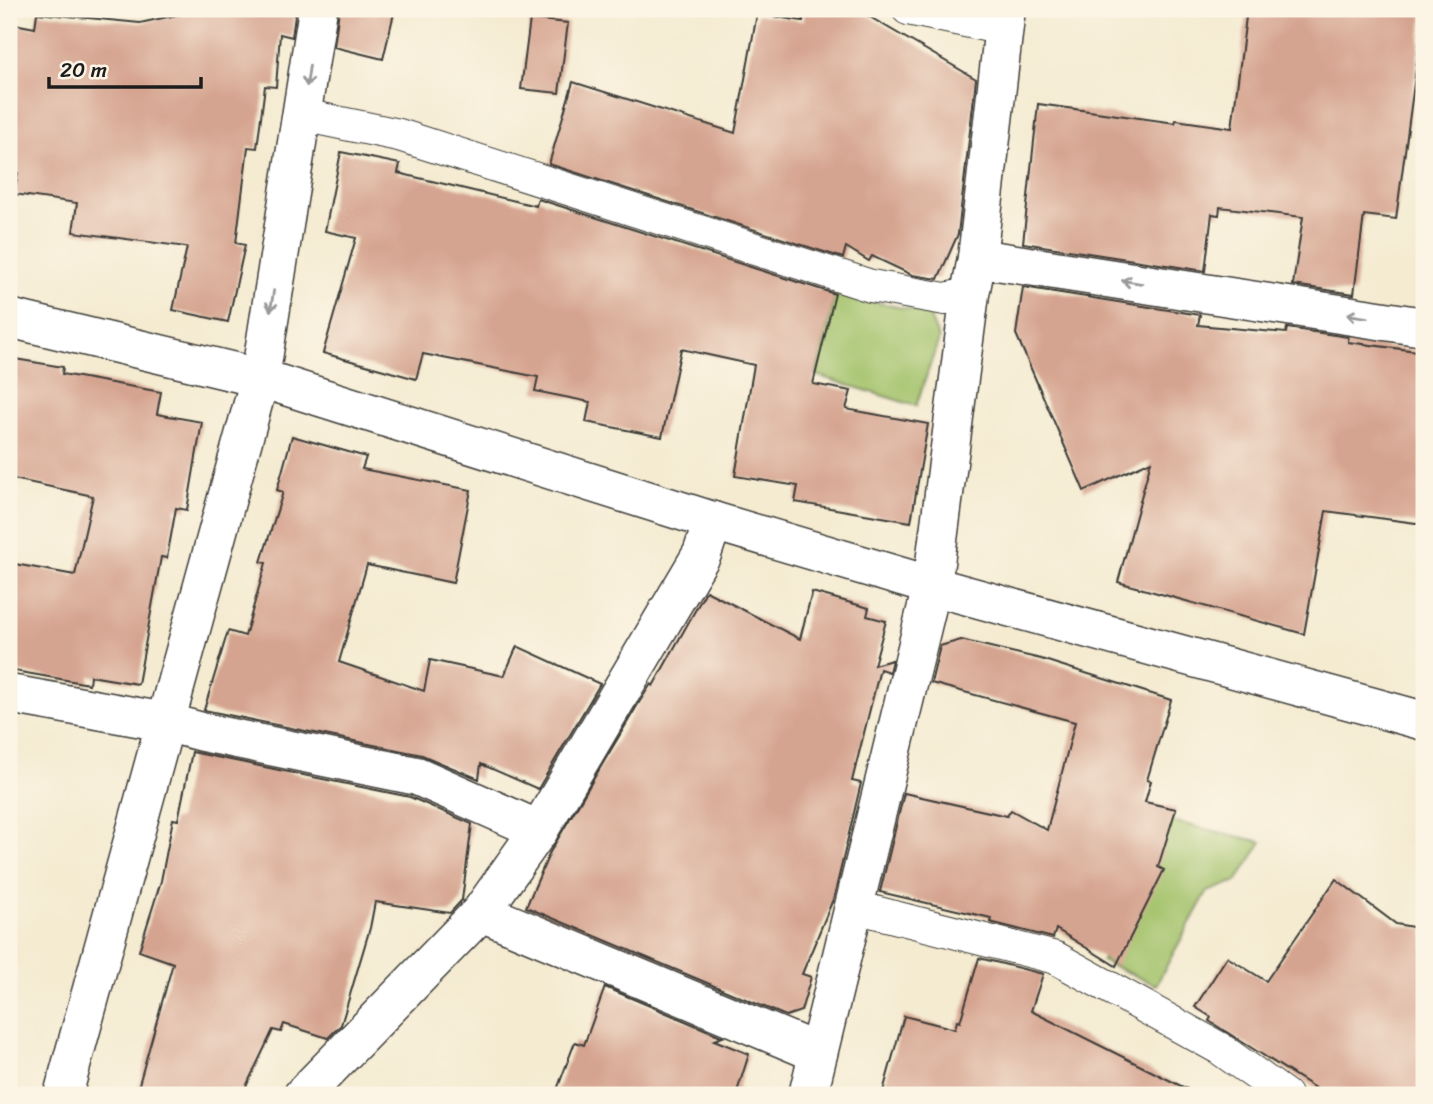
<svg xmlns="http://www.w3.org/2000/svg" width="1433" height="1104" font-family="Sriracha,sans-serif">
<rect width="100%" height="100%" fill="#fcf5e5"/>
<filter id="ink" filterUnits="userSpaceOnUse"><feTurbulence type="fractalNoise" baseFrequency=".0143" numOctaves="2"/><feDisplacementMap in="SourceGraphic" scale="14" xChannelSelector="R" yChannelSelector="G"/><feConvolveMatrix kernelMatrix="1 2 1 2 8 2 1 2 1" color-interpolation-filters="sRGB"/></filter>
<filter id="wash" filterUnits="userSpaceOnUse"><feTurbulence type="fractalNoise" baseFrequency=".00686" numOctaves="4" result="noise"/><feDisplacementMap in="SourceGraphic" scale="28" xChannelSelector="R" yChannelSelector="G"/><feGaussianBlur stdDeviation="1.57" result="paint"/><feColorMatrix in="noise" values="0 0 0 0 0 0 0 0 0 0 0 0 0 0 0 0 0 1.4 0 .05"/><feComposite in="paint" operator="in"/></filter>
<g filter="url(#wash)">
<rect width="100%" height="100%" fill="#f4ebd1"/>
<g fill="#a3c26b" stroke="#606f44" stroke-width="2">
<polygon points="835,294 928,313 939,339 916,406 816,375"/>
<polygon points="1167,820 1262,842 1237,881 1207,892 1156,985 1102,961 1151,881"/>
</g>
<g id="blocks">
<g fill="#d5a490">
<polygon points="243,9 296,9 292,37 280,34 276,87 265,86 257,148 248,147 236,243 245,245 228,322 173,310 187,247 73,232 77,203 14,194 18,173 9,171 9,23 35,28 37,13 140,23 195,11 242,14"/>
<polygon points="339,9 395,9 383,59 334,47"/>
<polygon points="804,9 856,9 976,79 958,234 938,279 912,275 872,256 869,261 846,247 843,258 549,164 573,82 735,133 757,14 803,21"/>
<polygon points="1247,9 1424,9 1396,219 1364,215 1354,294 1293,285 1303,217 1220,207 1219,215 1212,214 1205,271 1023,243 1038,104 1175,123 1176,120 1232,128"/>
<polygon points="530,19 568,23 559,93 521,89"/>
<polygon points="341,152 400,164 398,173 457,187 536,206 538,199 835,294 813,384 851,391 846,409 928,424 911,522 795,502 798,486 735,476 754,365 681,349 662,437 586,422 590,402 535,391 538,377 423,354 416,379 323,353 356,238 325,231"/>
<polygon points="1023,287 1200,315 1198,325 1286,333 1287,328 1348,337 1348,342 1424,352 1424,524 1326,511 1304,634 1118,582 1151,461 1084,491 1016,334"/>
<polygon points="9,358 63,367 62,374 161,392 157,414 202,422 187,510 176,508 167,558 161,557 138,684 90,676 89,684 9,670 9,563 75,575 93,496 9,478"/>
<polygon points="292,436 366,457 362,469 471,490 453,583 367,565 339,662 424,691 430,660 504,676 517,646 600,684 538,789 481,764 479,779 422,755 204,710 228,631 245,636 266,563 261,562 283,492 277,490"/>
<polygon points="706,591 800,639 812,592 869,608 867,616 886,621 874,665 892,660 889,672 880,669 852,781 861,783 834,897 802,974 811,977 801,1011 786,1016 526,907 550,852 640,701 651,684 653,686"/>
<polygon points="961,640 1041,659 1171,700 1147,780 1151,781 1145,802 1176,809 1158,867 1164,870 1116,966 1056,929 1053,938 990,922 991,918 880,892 904,793 1007,816 1011,810 1047,830 1075,722 931,683 940,646"/>
<polygon points="192,752 410,797 472,824 462,900 450,913 375,902 370,928 341,1025 328,1038 284,1024 281,1032 273,1030 242,1095 136,1095 173,963 139,951 161,881 173,819 178,820"/>
<polygon points="1336,879 1396,924 1424,929 1424,1095 1326,1095 1209,1021 1211,1017 1195,1007 1227,957 1266,981"/>
<polygon points="979,958 1043,974 1031,1011 1199,1095 882,1095 904,1016 955,1029 957,1021 960,1022"/>
<polygon points="605,987 723,1037 714,1040 749,1054 736,1095 555,1095 575,1042 584,1045"/>
</g>
</g>
</g>
<g filter="url(#ink)">
<use href="#blocks" fill-opacity="0" stroke="#3c3b37" stroke-width="2"/>
<g fill="none" stroke-linecap="round" stroke-linejoin="round">
<g stroke="#3c3b37" stroke-width="34">
<g id="service">
<polyline points="908,9 1004,29"/>
<polyline points="302,115 399,135 871,286 945,299 970,294"/>
<polyline points="855,907 1056,958 1219,1048 1285,1095"/>
</g>
</g>
<g stroke="#3c3b37" stroke-width="41">
<g id="minor">
<polyline points="977,258 1424,327"/>
<polyline points="9,318 260,378 713,521 932,586 1424,721"/>
<polyline points="9,694 165,722 202,732 417,776 539,830"/>
<polyline points="481,912 818,1053"/>
<polyline points="63,1095 260,378 318,9"/>
<polyline points="303,1095 481,912 539,830 702,554 713,521"/>
<polyline points="808,1095 932,586 970,294 977,258 1006,9"/>
</g>
</g>
<use href="#service" stroke="#fff" stroke-width="32"/>
<use href="#minor" stroke="#fff" stroke-width="38"/>
</g>
<defs><path id="oneway-shaft" d="M-6 0H5M1.5-3L5.5 0L1.5 3" fill="none" stroke-width="1.6" stroke-linecap="round" stroke-linejoin="round" transform="scale(1.75)"/></defs>
<g stroke="#999">
<use href="#oneway-shaft" transform="translate(308 76) rotate(98)"/>
<use href="#oneway-shaft" transform="translate(1132 282) rotate(-171)"/>
<use href="#oneway-shaft" transform="translate(272 301) rotate(99)"/>
<use href="#oneway-shaft" transform="translate(1357 316) rotate(-171)"/>
</g>
</g>
<rect width="1433" height="1104" fill="none" stroke="#fcf5e5" stroke-width="35"/>
<path d="M49 77v10h152v-10" fill="none" stroke="#1c1c1c" stroke-width="3.5"/>
<text x="60" y="77" font-size="21" fill="#1c1c1c" stroke="#fcf5e5" stroke-width="5" paint-order="stroke">20 m</text>
</svg>
